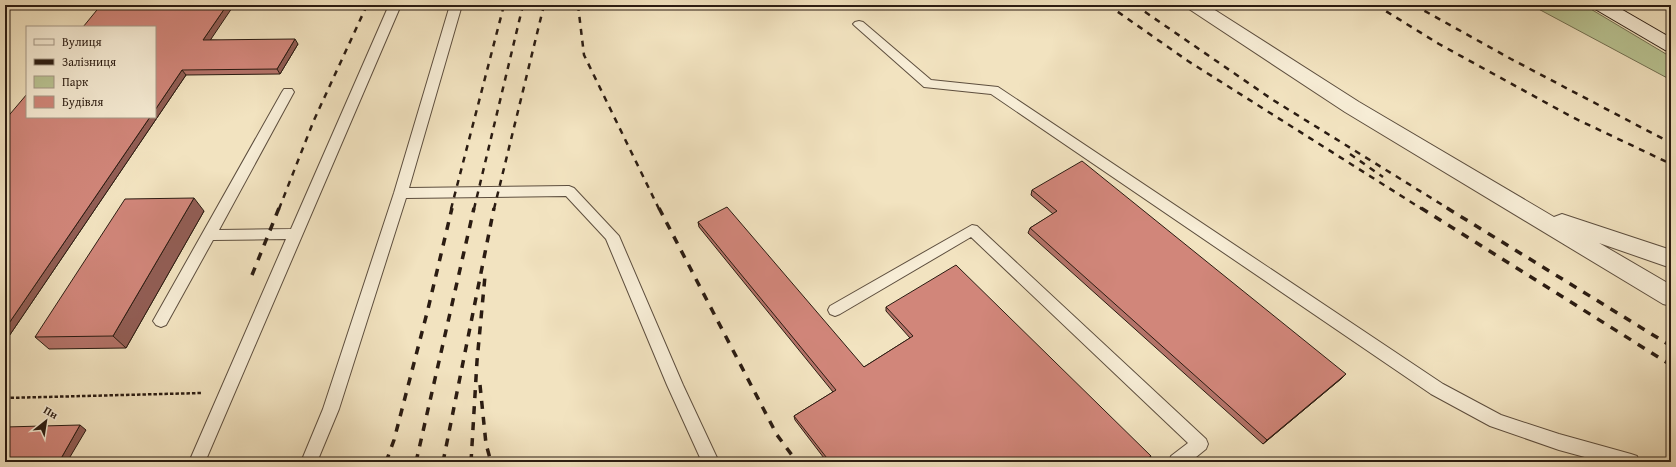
<svg xmlns="http://www.w3.org/2000/svg" width="1676" height="467" font-family="'Gentium Book Plus',serif">
<rect width="100%" height="100%" fill="#f2e3c0"/>
<filter id="stains"><feTurbulence type="fractalNoise" baseFrequency=".005" numOctaves="4"/><feColorMatrix values="0 0 0 0 .2 0 0 0 0 .09 0 0 0 0 .02 0 0 0 .5 -.17"/></filter>
<radialGradient id="worn" r=".72"><stop offset=".6" stop-color="#630" stop-opacity="0"/><stop offset="1" stop-color="#630" stop-opacity=".3"/></radialGradient>
<polygon fill="#b9c493" stroke="#727052" points="1531,5 1584,5 1671,57 1671,80"/>
<g fill="none" stroke-linecap="round" stroke-linejoin="round">
<g stroke="#5d4e3e" stroke-width="2">
<g id="lane">
<polygon points="389,5 401,5 205,462 189,462 286,239 213,240 166,325 161,327 156,325 153,321 282,92 284,89 292,89 294,92 219,230 291,229"/>
<polygon points="450,5 462,5 409,188 569,186 574,188 619,236 683,385 719,462 702,462 667,385 606,239 566,196 406,198 339,409 317,462 301,462 323,409 394,193"/>
<polygon points="859,21 863,22 931,80 998,87 1443,384 1501,415 1559,434 1631,454 1637,456 1639,462 1603,462 1559,450 1490,426 1431,394 991,94 924,87 855,26 853,24 855,22"/>
<polygon points="972,225 977,226 1206,439 1208,444 1206,449 1190,462 1169,462 1171,456 1188,443 971,237 840,314 835,316 830,314 828,310 830,306"/>
</g>
</g>
<g stroke="#5d4e3e" stroke-width="2">
<polygon id="street" points="1186,5 1207,5 1359,102 1554,217 1562,214 1671,250 1671,268 1599,243 1671,285 1671,306 1663,304 1345,112 1189,9"/>
</g>
<g stroke="#2b1c12" stroke-width="2">
<polygon id="secondary" points="1592,5 1614,5 1671,38 1671,52 1665,50 1595,9"/>
</g>
<polyline stroke="#2b1c12" stroke-width="2.5" stroke-dasharray="3.5 2" stroke-linecap="butt" points="5,398 202,393"/>
<use href="#lane" fill="#f7edd6" fill-rule="evenodd"/>
<use href="#street" fill="#f7edd6" fill-rule="evenodd"/>
<use href="#secondary" fill="#f7edd6" fill-rule="evenodd"/>
<g stroke="#2b1c12" stroke-width="2.5" stroke-dasharray="6 6" stroke-linecap="butt">
<polyline points="578,5 584,55 659,209"/>
<polyline points="1108,5 1188,61 1422,209"/>
<polyline points="1135,5 1273,100 1449,209"/>
<polyline points="1376,5 1439,44 1572,117 1671,164"/>
<polyline points="1414,5 1511,59 1671,143"/>
<polyline points="1350,154 1383,177"/>
<polyline points="279,209 314,120 367,5"/>
<polyline points="451,209 504,5"/>
<polyline points="474,209 523,5"/>
<polyline points="494,209 544,5"/>
</g>
<g stroke="#2b1c12" stroke-width="3.5" stroke-dasharray="8 8" stroke-linecap="butt">
<polyline points="659,208 777,435 797,462"/>
<polyline points="1421,208 1671,365"/>
<polyline points="1447,208 1671,346"/>
<polyline points="252,275 279,208"/>
<polyline points="480,385 486,444 491,462"/>
<polyline points="386,462 394,440 428,309 452,208"/>
<polyline points="416,462 474,208"/>
<polyline points="443,462 494,208"/>
<polyline points="471,462 477,361 485,276"/>
</g>
</g>
<g fill="#b47369" stroke="#2b1c12">
<polygon points="210,40 298,44 280,74 186,75 5,342 5,120"/>
<polygon points="1032,190 1342,378 1263,444 1028,233 1030,228 1053,214 1031,195"/>
<polygon points="204,211 126,348 49,349 35,337"/>
<polygon points="698,222 864,367 910,338 886,311 886,307 1149,460 1146,462 827,462 795,420 794,416 833,392 699,227"/>
</g>
<g fill="#925e55" stroke="#2b1c12">
<polygon points="227,5 234,5 207,45 203,40"/>
<polygon points="295,39 298,44 280,74 277,69"/>
<polygon points="182,70 186,75 5,342 5,329 150,117 155,117 155,110"/>
<polygon points="194,198 204,211 126,348 113,336"/>
<polygon points="1346,374 1342,378 1263,444 1267,440"/>
<polygon points="80,425 86,430 67,462 59,462"/>
<polygon points="1151,456 1149,460 1146,462 1143,462"/>
</g>
<g fill="#d1867a" stroke="#2b1c12">
<polygon points="101,5 227,5 203,40 295,39 277,69 182,70 155,110 155,27 83,27"/>
<polygon points="27,94 27,117 150,117 5,329 5,120"/>
<polygon points="1082,161 1346,374 1267,440 1030,228 1057,211 1032,190"/>
<polygon points="194,198 113,336 35,337 125,199"/>
<polygon points="727,207 864,367 913,336 886,307 956,265 1151,456 1143,462 910,462 909,461 907,462 830,462 794,416 836,390 698,222"/>
<polygon points="80,425 59,462 5,462 5,427"/>
</g>
<rect width="1676" height="467" fill="none" stroke="#f2e3c0" stroke-width="20"/>
<rect x="6" y="6" width="1664" height="455" fill="none" stroke="#2b1c12" stroke-width="2"/>
<rect x="10" y="10" width="1656" height="447" fill="none" stroke="#2b1c12"/>
<rect x="26" y="26" width="130" height="92" fill="#f7edd6" stroke="#a59988"/>
<rect x="34" y="39" width="20" height="6" fill="#f7edd6" stroke="#a59988"/>
<text x="62" y="46" font-size="12" fill="#2b1c12">Вулиця</text>
<rect x="34" y="59" width="20" height="6" fill="#2b1c12" stroke="#a59988"/>
<text x="62" y="66" font-size="12" fill="#2b1c12">Залізниця</text>
<rect x="34" y="76" width="20" height="12" fill="#b9c493" stroke="#a59988"/>
<text x="62" y="86" font-size="12" fill="#2b1c12">Парк</text>
<rect x="34" y="96" width="20" height="12" fill="#d1867a" stroke="#a59988"/>
<text x="62" y="106" font-size="12" fill="#2b1c12">Будівля</text>
<g transform="translate(46 421) rotate(30)" stroke="#f7edd6" stroke-width="3" paint-order="stroke">
<path d="M0-3L7 15L0 10L-7 15Z" fill="#2b1c12"/>
<text y="-6" font-size="11" font-weight="bold" text-anchor="middle" fill="#2b1c12">Пн</text>
</g>
<rect width="100%" height="100%" filter="url(#stains)"/>
<rect width="100%" height="100%" fill="url(#worn)"/>
</svg>
